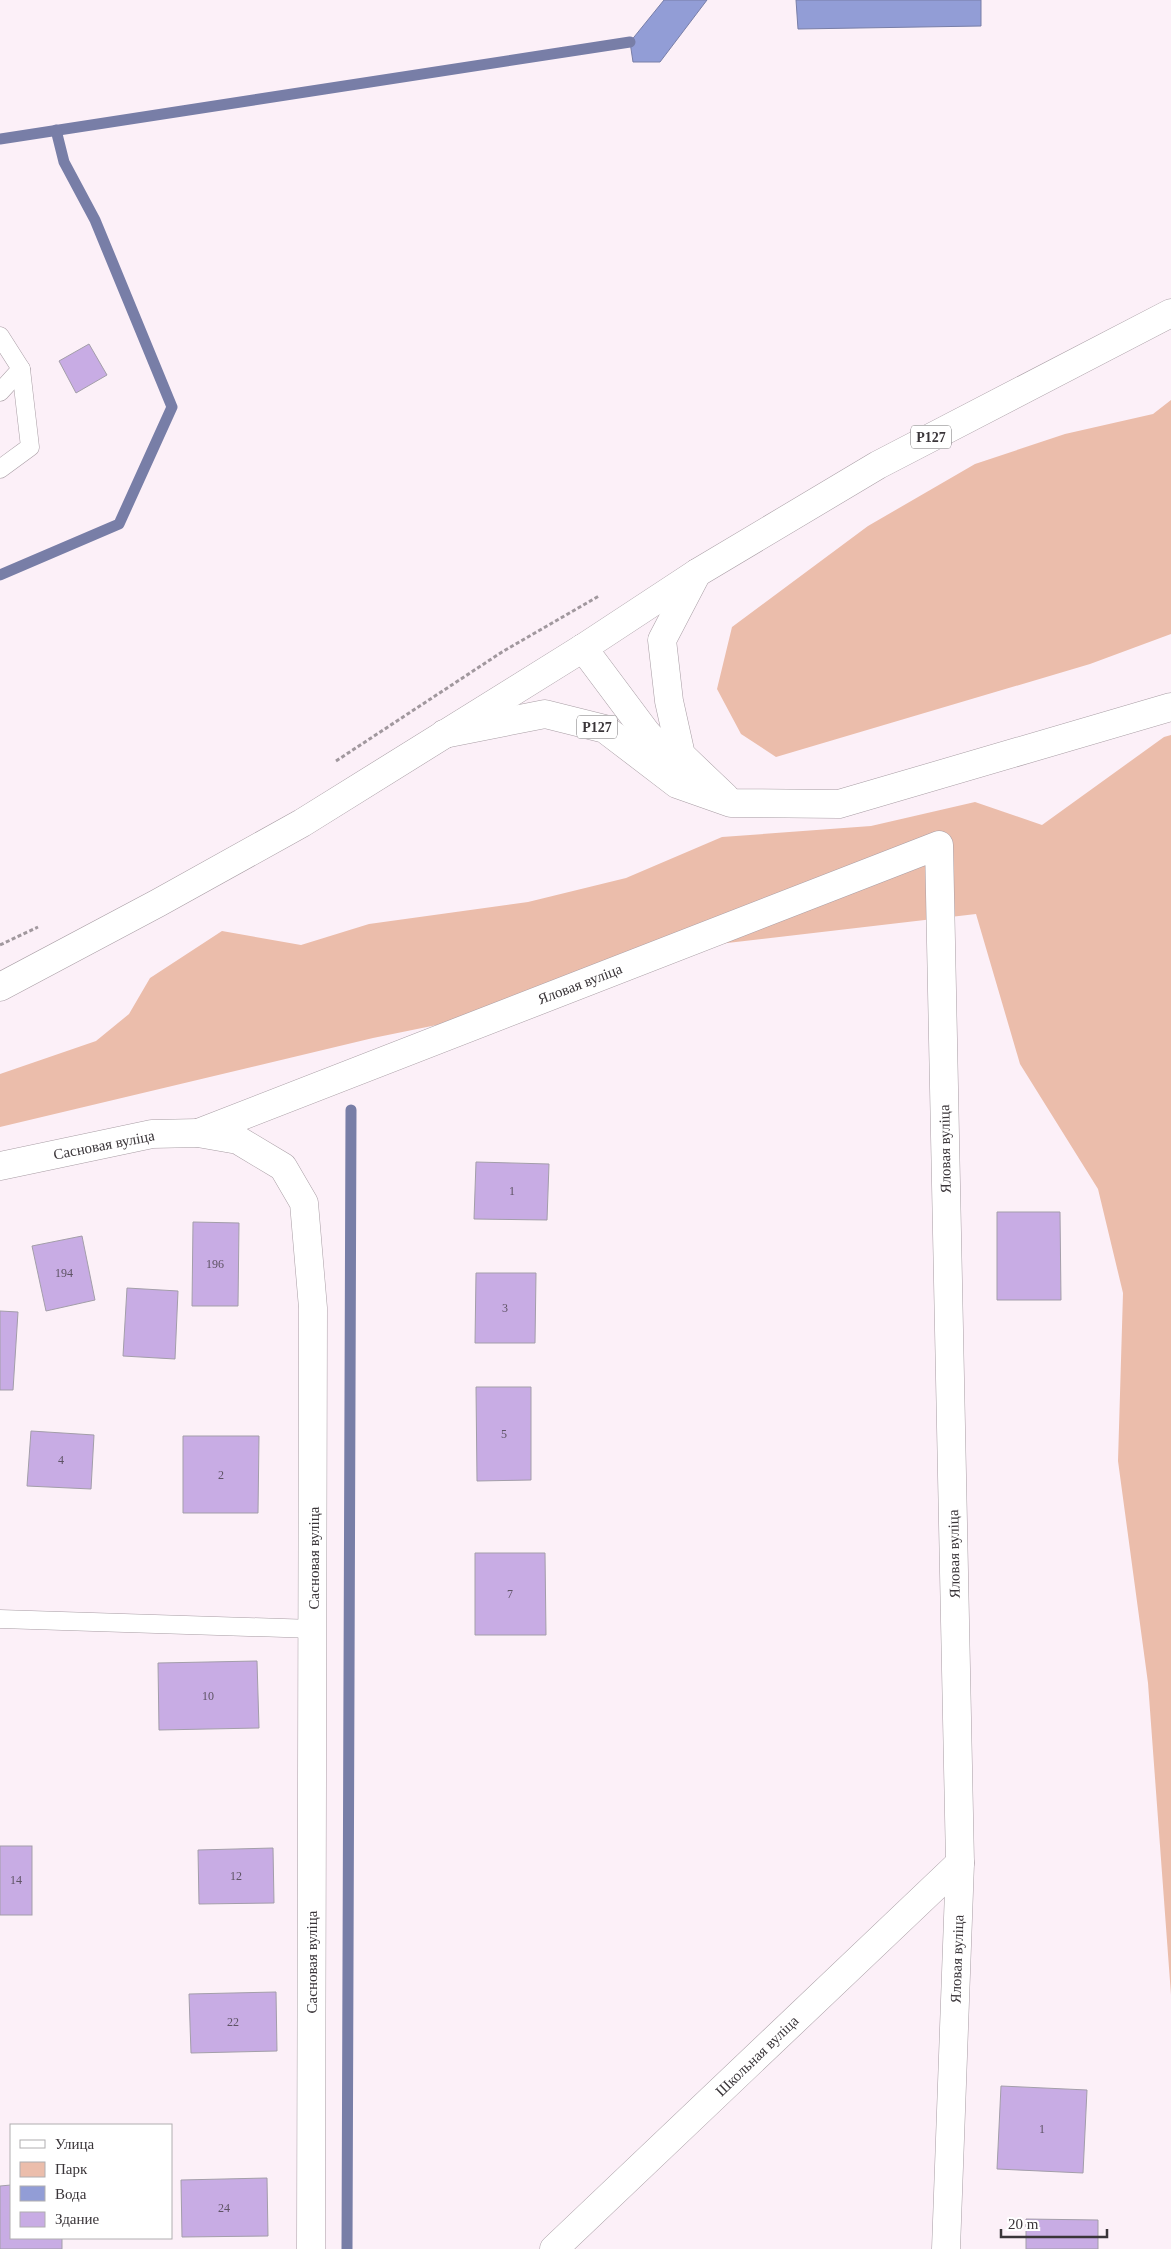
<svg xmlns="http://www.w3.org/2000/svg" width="1171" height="2249" font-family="Georgia,serif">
<rect width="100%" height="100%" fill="#fcf0f8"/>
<g fill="#ebbdab">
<polygon points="1171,400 1171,634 1090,664 776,757 741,734 717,689 732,627 868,526 975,464 1065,434 1153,414"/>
<polygon points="1171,735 1171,1995 1148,1683 1118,1461 1123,1293 1098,1189 1020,1064 976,914 710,945 466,1019 373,1038 0,1127 0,1074 96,1041 129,1014 150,978 222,931 301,945 369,924 528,902 626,878 722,837 871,826 975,802 1042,825 1164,737"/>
</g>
<g fill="#929dd6" stroke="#787ea7">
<polygon points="664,0 707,0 660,62 633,62 630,42"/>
<polygon points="796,0 981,0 981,26 798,29"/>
</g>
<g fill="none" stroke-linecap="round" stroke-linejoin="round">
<g stroke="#787ea7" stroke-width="11">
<polyline points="0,139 630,42"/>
<polyline points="0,575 119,524 172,407 95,220 64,162 56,130"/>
<polyline points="347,2249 351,1110"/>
</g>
</g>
<g fill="#c8ace4" stroke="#a39ea9">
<polygon points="89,344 107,375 76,393 59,361"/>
<polygon points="476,1162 549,1164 547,1220 474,1219"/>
<polygon points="997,1212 1060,1212 1061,1300 997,1300"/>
<polygon points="193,1222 239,1223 238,1306 192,1306"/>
<polygon points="82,1236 95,1300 46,1311 32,1246"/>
<polygon points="476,1273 536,1273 535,1343 475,1343"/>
<polygon points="127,1288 178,1291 175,1359 123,1356"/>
<polygon points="0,1311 18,1312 13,1390 0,1390"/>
<polygon points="476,1387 531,1387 531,1480 477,1481"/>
<polygon points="31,1431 94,1435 91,1489 27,1486"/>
<polygon points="183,1436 259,1436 258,1513 183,1513"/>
<polygon points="475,1553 545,1553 546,1635 475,1635"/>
<polygon points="257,1661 259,1728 159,1730 158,1663"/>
<rect x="0" y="1846" width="32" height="69"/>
<polygon points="273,1848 274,1903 199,1904 198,1850"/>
<polygon points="276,1992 277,2051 191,2053 189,1994"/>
<polygon points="1001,2086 1087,2090 1083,2173 997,2169"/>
<polygon points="267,2178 268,2236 182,2237 181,2180"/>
<polygon points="11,2185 11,2238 62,2238 62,2249 0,2249 0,2186"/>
<polygon points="1026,2219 1098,2220 1098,2249 1026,2249"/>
</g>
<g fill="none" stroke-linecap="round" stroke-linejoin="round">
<g stroke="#a89da4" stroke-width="19">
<g id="lane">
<polyline points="0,336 21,369 30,447 0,469"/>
<polyline points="0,392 21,369"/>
<polyline points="0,1619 314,1629"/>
</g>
</g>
<g stroke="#a89da4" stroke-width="29">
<g id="street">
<polyline points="198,1133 939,845 960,1863 946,2249"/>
<polyline points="0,1166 152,1134 198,1133 238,1140 283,1167 304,1203 313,1308 311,2249"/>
<polyline points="554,2249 960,1863"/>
</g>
</g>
<g stroke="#a89da4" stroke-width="29">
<polyline id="secondary" points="0,987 158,903 302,823 583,648"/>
</g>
<g stroke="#a89da4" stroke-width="29">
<polyline id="primary" points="583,648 697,573 878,465 1171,313"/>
</g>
<g stroke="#a89da4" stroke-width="29">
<g id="highway">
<polyline points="697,573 662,640 669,701 681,755 725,797"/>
<polyline points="583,648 645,731 683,774"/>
<polyline points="444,734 545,714 605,729 677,784 731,803 839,804 1171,707"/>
</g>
</g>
<g stroke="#a1989e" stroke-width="3" stroke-dasharray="4 2.5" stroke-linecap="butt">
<polyline points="336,761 502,652 599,596"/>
<polyline points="0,945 38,927"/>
</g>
<use href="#lane" stroke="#fff" stroke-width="18"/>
<use href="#street" stroke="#fff" stroke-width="28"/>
<use href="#secondary" stroke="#fff" stroke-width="28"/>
<use href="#primary" stroke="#fff" stroke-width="28"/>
<use href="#highway" stroke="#fff" stroke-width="28"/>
</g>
<g text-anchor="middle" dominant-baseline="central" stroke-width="4" stroke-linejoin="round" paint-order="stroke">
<g font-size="12" fill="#5e5364">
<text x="512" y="1191">1</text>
<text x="215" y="1264">196</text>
<text x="64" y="1273">194</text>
<text x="505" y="1308">3</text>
<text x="504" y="1434">5</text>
<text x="61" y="1460">4</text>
<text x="221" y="1475">2</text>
<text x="510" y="1594">7</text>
<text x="208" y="1696">10</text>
<text x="236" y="1876">12</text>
<text x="16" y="1880">14</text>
<text x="233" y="2022">22</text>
<text x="1042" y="2129">1</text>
<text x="224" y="2208">24</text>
</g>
<g fill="#fff" stroke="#757274" stroke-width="1">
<rect x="911" y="425.5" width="40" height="23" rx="4"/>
<rect x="577" y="715.5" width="40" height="23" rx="4"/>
</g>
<g font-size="14" font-weight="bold" fill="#3a3539">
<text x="931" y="437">Р127</text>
<text x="597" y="727">Р127</text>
</g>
<g font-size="15" fill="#3a3539" stroke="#fff">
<text transform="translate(580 984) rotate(-21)">Яловая вуліца</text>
<text transform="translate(104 1145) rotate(-11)">Сасновая вуліца</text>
<text transform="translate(945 1149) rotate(-91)">Яловая вуліца</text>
<text transform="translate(954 1554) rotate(-91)">Яловая вуліца</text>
<text transform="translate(314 1558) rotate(-90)">Сасновая вуліца</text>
<text transform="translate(957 1959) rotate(-88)">Яловая вуліца</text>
<text transform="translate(312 1962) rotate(-90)">Сасновая вуліца</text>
<text transform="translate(757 2056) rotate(-44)">Школьная вуліца</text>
</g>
</g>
<rect x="10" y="2124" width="162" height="115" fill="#ffffff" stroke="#b0aeb0"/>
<rect x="20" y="2140" width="25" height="8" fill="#ffffff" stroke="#b0aeb0"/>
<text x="55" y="2149" font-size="15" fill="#3a3539">Улица</text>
<rect x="20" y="2162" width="25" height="15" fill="#ebbdab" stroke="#b0aeb0"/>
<text x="55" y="2174" font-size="15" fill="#3a3539">Парк</text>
<rect x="20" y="2186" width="25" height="15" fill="#929dd6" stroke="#b0aeb0"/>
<text x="55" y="2199" font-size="15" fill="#3a3539">Вода</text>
<rect x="20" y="2212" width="25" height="15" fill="#c8ace4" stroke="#b0aeb0"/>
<text x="55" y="2224" font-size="15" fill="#3a3539">Здание</text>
<path d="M1001 2229v8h106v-8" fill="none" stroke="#3a3539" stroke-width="2.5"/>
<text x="1008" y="2229" font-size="15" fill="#3a3539" stroke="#ffffff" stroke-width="4" paint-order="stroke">20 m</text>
</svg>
